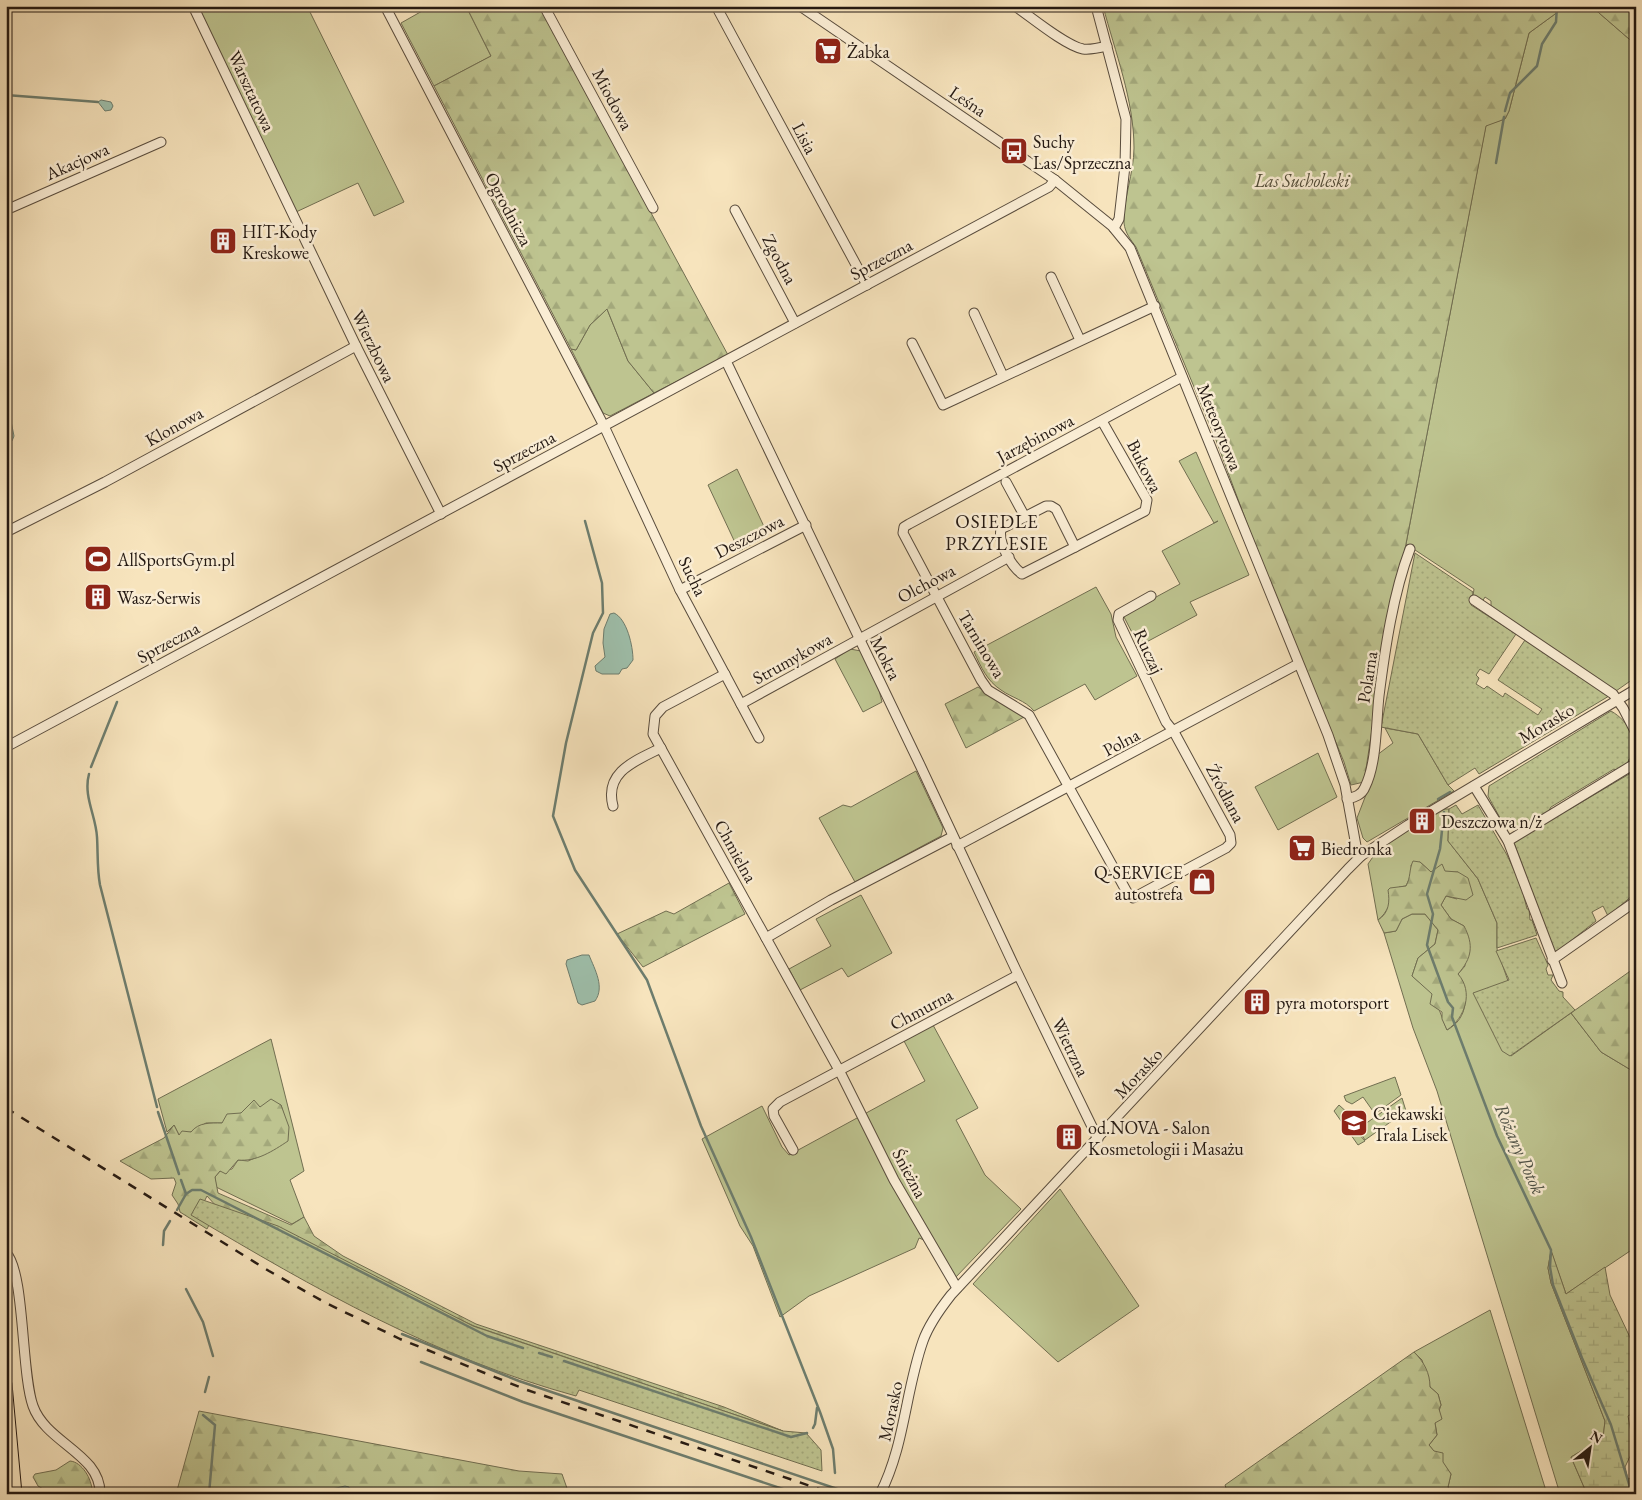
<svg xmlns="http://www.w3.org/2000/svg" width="1642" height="1500" font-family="'EB Garamond',serif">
<defs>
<pattern id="forest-firs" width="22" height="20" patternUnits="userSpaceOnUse" patternTransform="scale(1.25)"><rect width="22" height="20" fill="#bec490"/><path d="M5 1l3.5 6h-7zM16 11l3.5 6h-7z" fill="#a3a87b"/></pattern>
<pattern id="wetland-marsh" width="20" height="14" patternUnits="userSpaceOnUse" patternTransform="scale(1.25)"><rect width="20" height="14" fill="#bec490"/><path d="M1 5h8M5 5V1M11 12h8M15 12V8" fill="none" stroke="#a3a87b"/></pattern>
<pattern id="garden-dots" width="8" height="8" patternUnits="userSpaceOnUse" patternTransform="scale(1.25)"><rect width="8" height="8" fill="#bec490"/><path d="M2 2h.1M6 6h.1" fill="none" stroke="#a3a87b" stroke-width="1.8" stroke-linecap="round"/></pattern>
</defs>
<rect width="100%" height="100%" fill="#f7e4bd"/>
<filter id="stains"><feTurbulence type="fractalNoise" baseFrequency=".004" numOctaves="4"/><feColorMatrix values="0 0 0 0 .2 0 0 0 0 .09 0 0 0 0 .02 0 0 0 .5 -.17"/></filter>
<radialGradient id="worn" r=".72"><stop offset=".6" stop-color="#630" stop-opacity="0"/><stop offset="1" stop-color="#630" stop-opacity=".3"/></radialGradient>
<g fill="#bec490" stroke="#716e51">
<polygon points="197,6 307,6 404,202 374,216 358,183 296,212"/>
<polygon points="431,6 466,6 491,56 434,86 401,23"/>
<polygon points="1566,6 1591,6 1636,45 1636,677 1616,691 1491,608 1491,601 1485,597 1482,602 1473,596 1474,589 1406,544 1486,125 1505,119 1509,111 1529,33"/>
<polygon points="607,309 628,361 654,393 610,416 603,413 571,349 576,350 590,325"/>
<polygon points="1196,452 1249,575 1190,602 1197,615 1139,646 1123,615 1180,584 1162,551 1218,521 1214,523 1179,461"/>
<polygon points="737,469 768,535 739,551 708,485"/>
<path d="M1096,587L1111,614L1116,637L1137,676L1095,700L1085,684L1034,711C1025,700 1012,698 1001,690C987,681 981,667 974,652Z"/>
<polygon points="850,649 861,651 878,686 882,702 863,712 835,659"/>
<polygon points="1385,728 1418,734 1448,785 1454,791 1367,842 1363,838 1357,818 1369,787 1377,755 1393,743"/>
<polygon points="1318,753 1337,797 1278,830 1255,787"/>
<polygon points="916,771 943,828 941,836 855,882 819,818 843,805 851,807"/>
<path d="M1443,809H1449L1448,841L1478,879L1497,923V949L1508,981L1511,1056L1571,1013L1601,1052L1636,1073V1247L1566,1294L1551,1251L1548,1268L1551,1283L1605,1421L1603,1438L1571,1457L1587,1494H1560L1437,1091L1413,1028L1384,933L1396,931L1402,919L1412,914H1425L1438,930L1435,944L1418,958L1412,976L1433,994L1447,1030C1469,1018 1469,993 1458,974L1465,966L1464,926L1451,919L1441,905L1446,896L1457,899L1458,872H1431L1420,862L1411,865L1412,873L1406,886L1399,887C1391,898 1388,913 1378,920L1368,864L1377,851L1409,830L1411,832L1429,820L1427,818Z"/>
<polygon points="861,895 892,953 848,977 842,968 800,990 789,969 831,946 816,919"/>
<polygon points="933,1025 978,1108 956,1120 985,1175 1021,1209 955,1278 934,1244 919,1238 915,1248 809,1296 780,1317 753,1246 740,1226 702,1139 762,1106 782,1147 789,1155 925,1081 904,1041"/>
<polygon points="271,1039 304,1171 290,1180 304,1217 292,1224 216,1187 215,1177 220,1171 232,1169 238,1160 248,1161 257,1157 284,1115 281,1105 260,1107 254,1101 241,1113 222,1123 206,1123 191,1132 179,1135 174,1125 167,1132 158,1099"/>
<polygon points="1395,1077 1401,1095 1375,1114 1363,1097 1352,1104 1346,1101 1344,1096"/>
<polygon points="1402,1098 1406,1111 1365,1140 1358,1129"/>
<polygon points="1339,1105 1350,1115 1345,1118 1365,1141 1358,1145 1334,1111"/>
<polygon points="1060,1189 1139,1306 1058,1362 973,1284"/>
<polygon points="1490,1310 1547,1494 1451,1494 1448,1487 1451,1474 1429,1445 1437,1435 1435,1423 1441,1405 1438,1394 1430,1387 1422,1360 1414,1352"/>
</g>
<g fill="url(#forest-firs)" stroke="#716e51">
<polygon points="466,6 539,6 728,355 654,393 628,361 607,309 590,325 576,350 571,349 434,86 491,56"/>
<path d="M1103,6H1566L1529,33L1509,111L1505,119L1486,126L1378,690L1364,782L1351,785L1344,762L1262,564L1216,440L1136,247C1131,240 1125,233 1124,223C1123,199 1134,173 1134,148C1134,100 1115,52 1103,6Z"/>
<polygon points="1591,6 1636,6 1636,45"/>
<polygon points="978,687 1024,717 966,748 945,704"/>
<path d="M1413,861L1420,862L1431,872L1442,864L1445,871L1458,872L1468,878L1473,895L1466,900L1446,896L1441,905L1451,919L1464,926C1474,945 1472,958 1458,974C1474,992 1465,1018 1447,1030L1442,1019V1012L1430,1004L1432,994L1412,976L1418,958L1435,944L1438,930L1425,914H1412L1402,919L1396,931L1384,933L1378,920C1389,913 1390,902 1388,890L1390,888L1406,886C1411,877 1409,869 1413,861Z"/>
<polygon points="729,883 745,914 643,967 617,934 666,911 674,914"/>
<polygon points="1636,967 1636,1073 1601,1052 1571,1013"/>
<path d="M271,1099L281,1105L289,1127L288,1141C273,1151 256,1162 238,1160L226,1174L220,1171L215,1177L218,1193L291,1225L304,1217L314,1236L343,1256L476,1324L724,1407L783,1431L474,1326L217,1207L207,1196L199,1212L210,1223L207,1229L180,1212L178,1204L172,1195L176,1183L174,1178L151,1179L120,1161L164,1138L174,1125L179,1135L182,1131L191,1132C199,1122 210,1123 222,1123L227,1114L241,1113L254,1100L260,1107Z"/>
<path d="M1414,1352C1424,1362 1430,1373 1430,1387L1438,1394L1441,1405L1439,1409L1442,1419L1435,1423L1437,1435L1429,1445L1434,1451L1443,1453V1462L1451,1474L1448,1487L1451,1494H1228L1225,1485Z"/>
<polygon points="199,1411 519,1471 562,1474 569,1494 176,1494"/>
<path d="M70,1461C82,1462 92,1479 92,1491L45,1490L38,1486L33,1477L35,1474L56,1470Z"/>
</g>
<polygon fill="url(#wetland-marsh)" stroke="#716e51" points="1551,1250 1566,1294 1605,1267 1610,1295 1636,1350 1636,1411 1628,1416 1634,1448 1625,1467 1628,1479 1636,1477 1636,1494 1587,1494 1571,1457 1603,1438 1605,1421 1551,1283 1548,1268"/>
<g fill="url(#garden-dots)" stroke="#716e51">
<polygon points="1415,553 1473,592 1471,605 1516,634 1489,674 1480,669 1476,675 1479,678 1476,684 1484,689 1487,686 1503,697 1505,693 1538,715 1542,709 1498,680 1525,640 1609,696 1479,774 1475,768 1448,785 1418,734 1381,727"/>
<path d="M1611,711C1630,722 1636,739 1636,760L1629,759L1627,765L1617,771L1614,769L1551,807L1548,812L1528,821L1529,823L1523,827L1521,825L1515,829L1505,827L1488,796L1489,786Z"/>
<polygon points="1636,770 1636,896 1633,895 1608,916 1603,906 1592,912 1596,921 1558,951 1554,951 1514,843 1568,807 1570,809"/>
<polygon points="1456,805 1462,814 1478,805 1507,855 1521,885 1527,909 1529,909 1530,920 1532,920 1537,935 1497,948 1497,923 1484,893 1478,879 1448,841 1449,809"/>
<polygon points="1536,938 1548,965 1546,969 1548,975 1553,975 1551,980 1559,991 1563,992 1563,997 1575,1010 1510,1056 1502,1051 1473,993 1509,980 1496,951"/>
<path d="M200,1199L278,1226L473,1326L783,1431L806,1433L821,1450L822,1471L579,1390L576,1396C434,1357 315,1289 191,1215Z"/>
</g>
<g fill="#9ebfab" stroke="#6d7d6e">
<polygon points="101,100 111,102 113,106 111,110 105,111 98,102"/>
<polygon points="6,396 14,436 12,441 6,443"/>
<path d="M614,613C627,619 633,646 633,660L627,668L622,669L619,674H602L596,671L595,666L605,657L603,643L604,629L610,614Z"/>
<path d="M582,955H589C595,970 605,987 595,1001L582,1005L578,1003L566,964L567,960Z"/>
<polygon points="345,1486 349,1487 350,1494 322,1494 323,1491"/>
</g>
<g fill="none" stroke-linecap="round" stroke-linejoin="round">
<g stroke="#6d7d6e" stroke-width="2.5">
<polyline points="6,95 98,102"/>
<polyline points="1505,111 1510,93 1537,66 1542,44 1556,22 1557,6"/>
<polyline points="1496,163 1504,117"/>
<polyline points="6,450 8,452"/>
<polyline points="585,521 602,583 603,613 593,633 566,743 553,816 575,870 647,980 701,1126 751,1237 820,1412 833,1449 835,1473"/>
<polyline points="91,767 117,702"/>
<path d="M89,774C83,796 96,816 97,837C98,853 97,869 100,885L157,1107"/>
<polyline points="1438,799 1450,792"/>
<polyline points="1444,812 1440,849 1427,894 1433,914 1427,945 1448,1002 1453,1008 1452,1017 1497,1136 1551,1250 1550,1267 1553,1285 1582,1358 1611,1425 1632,1494"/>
<polyline points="158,1112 179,1174"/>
<polyline points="186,1194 192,1190 201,1190 487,1336 523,1348"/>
<polyline points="177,1210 186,1194 181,1180"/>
<polyline points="163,1245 164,1231 170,1221"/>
<polyline points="186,1289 203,1322 213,1356"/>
<polyline points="402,1334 519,1381 852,1494"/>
<polyline points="539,1353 552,1357"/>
<polyline points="564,1361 791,1437 807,1433"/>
<polyline points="421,1362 523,1402 798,1494"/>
<polyline points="205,1392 209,1377"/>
<polyline points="203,1415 215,1425 209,1494"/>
<polyline points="813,1428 815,1424 817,1408"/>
<polyline points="29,1489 50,1492 93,1492"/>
</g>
<g stroke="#594c3d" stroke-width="11">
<g id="minor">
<polyline points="193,6 356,346 441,514"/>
<polyline points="385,6 604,426 680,590 759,738"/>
<polyline points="544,6 653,208"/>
<polyline points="716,6 867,285"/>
<polyline points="800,6 1055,180 1112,226 1130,248 1328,735 1345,785 1356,846 1361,856"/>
<path d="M1015,6C1031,17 1066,46 1083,49C1091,50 1099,48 1107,46"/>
<polyline points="1096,6 1126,119 1125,166 1119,219 1114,228"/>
<polyline points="6,210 161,142"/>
<polyline points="735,210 795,323"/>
<polyline points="1051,277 1080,340"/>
<polyline points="974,313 1003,376"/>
<polyline points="912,343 943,405 1155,306"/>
<polyline points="726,361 920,765 1016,970 1098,1139"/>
<polyline points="1006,482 1025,517"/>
<path d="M1046,506H1051L1056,509L1075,547L1022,574C1011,566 998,543 1001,529Z"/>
<polyline points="6,532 105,482 356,346"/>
<polyline points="1075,547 1145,511 1147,500 1102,421"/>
<polyline points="680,590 806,525"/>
<polyline points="1151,596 1119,614 1118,620 1166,722 1174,732 1230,835 1231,843 1226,848 1133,898 1128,894 1029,715 988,690 981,680 903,533 904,527 909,524 1182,377"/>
<polyline points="1474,600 1613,694 1623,708 1636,733"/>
<polyline points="725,674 663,707 655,716 653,734 839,1070 894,1180 957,1288"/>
<polyline points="741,704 1009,557"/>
<polyline points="6,747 1049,187 1055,180"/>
<polyline points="1474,786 1508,841 1562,983"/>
<path d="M1347,799C1355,797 1362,795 1365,787C1377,763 1376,723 1379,696C1385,649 1393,594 1410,549"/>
<path d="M613,806C604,772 635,761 661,748"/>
<polyline points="1508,841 1636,763"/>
<polyline points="957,846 1298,664"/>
<polyline points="766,938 831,900 952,837"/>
<polyline points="1552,960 1636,901"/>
<polyline points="793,1150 774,1116 773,1109 780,1102 1018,975"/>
<path d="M6,1253C25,1272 21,1373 33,1406C46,1443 101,1454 100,1494"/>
<path d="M880,1494C905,1445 905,1392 923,1341C929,1324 940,1309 951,1295L1348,869L1361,856L1408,825L1636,689"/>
</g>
</g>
<g stroke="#241912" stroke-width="13">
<polyline id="major" points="6,1384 16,1494"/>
</g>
<use href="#minor" stroke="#faedd4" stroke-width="9"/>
<use href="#major" stroke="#f7e4bd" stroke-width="11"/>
<polyline stroke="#241912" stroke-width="2.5" stroke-dasharray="9 9" stroke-linecap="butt" points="6,1108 269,1271 326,1303 400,1339 527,1390 834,1494"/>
</g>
<defs>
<g id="supermarket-square" transform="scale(1.4375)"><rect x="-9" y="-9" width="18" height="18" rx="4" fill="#8f2418" stroke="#faedd4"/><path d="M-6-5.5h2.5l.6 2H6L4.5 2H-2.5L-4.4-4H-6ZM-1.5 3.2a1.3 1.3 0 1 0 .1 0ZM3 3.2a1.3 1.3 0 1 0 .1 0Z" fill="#fff"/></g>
<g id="bus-square" transform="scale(1.4375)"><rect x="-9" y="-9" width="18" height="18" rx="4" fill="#8f2418" stroke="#faedd4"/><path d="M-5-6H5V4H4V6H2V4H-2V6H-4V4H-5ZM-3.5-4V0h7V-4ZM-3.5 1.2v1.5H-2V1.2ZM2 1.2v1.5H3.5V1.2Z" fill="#fff"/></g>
<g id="building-square" transform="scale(1.4375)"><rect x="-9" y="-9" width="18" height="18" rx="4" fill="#8f2418" stroke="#faedd4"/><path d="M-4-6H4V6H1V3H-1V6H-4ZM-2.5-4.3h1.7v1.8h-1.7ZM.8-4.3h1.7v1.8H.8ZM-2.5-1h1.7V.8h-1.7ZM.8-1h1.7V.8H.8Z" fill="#fff"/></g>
<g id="stadium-square" transform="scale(1.4375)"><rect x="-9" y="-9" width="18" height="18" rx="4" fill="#8f2418" stroke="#faedd4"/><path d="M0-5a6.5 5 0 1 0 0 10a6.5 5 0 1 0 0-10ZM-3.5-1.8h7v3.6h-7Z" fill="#fff"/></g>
<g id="shop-square" transform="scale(1.4375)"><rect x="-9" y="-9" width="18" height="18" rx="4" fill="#8f2418" stroke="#faedd4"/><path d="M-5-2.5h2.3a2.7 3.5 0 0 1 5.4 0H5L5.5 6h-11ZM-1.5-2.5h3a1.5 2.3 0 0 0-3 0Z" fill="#fff"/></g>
<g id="school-square" transform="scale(1.4375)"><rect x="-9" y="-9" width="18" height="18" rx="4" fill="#8f2418" stroke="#faedd4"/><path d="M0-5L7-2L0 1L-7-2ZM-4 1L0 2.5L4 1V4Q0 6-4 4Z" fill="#fff"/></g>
</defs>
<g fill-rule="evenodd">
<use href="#supermarket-square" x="828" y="51"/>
<use href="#bus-square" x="1014" y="151"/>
<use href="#building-square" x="223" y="241"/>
<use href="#stadium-square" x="98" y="559"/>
<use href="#building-square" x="98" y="597"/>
<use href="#building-square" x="1422" y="821"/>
<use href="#supermarket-square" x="1302" y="848"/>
<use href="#shop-square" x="1202" y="882"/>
<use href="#building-square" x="1257" y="1002"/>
<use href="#school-square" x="1354" y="1123"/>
<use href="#building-square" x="1069" y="1137"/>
</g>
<g text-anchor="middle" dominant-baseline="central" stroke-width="5" stroke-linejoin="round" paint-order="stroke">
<g font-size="18" fill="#241912" stroke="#faedd4" text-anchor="start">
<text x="847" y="51">Żabka</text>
<text x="1033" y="141">Suchy<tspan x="1033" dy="21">Las/Sprzeczna</tspan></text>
<text x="242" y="231">HIT-Kody<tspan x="242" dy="21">Kreskowe</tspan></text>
<text x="117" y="559">AllSportsGym.pl</text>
<text x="117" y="597">Wasz-Serwis</text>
<text x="1441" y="821">Deszczowa n/ż</text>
<text x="1321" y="848">Biedronka</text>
<text x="1183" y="872" text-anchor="end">Q-SERVICE<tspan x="1183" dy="21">autostrefa</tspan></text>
<text x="1276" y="1002">pyra motorsport</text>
<text x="1373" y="1113">Ciekawski<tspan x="1373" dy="21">Trala Lisek</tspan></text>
<text x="1088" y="1127">od.NOVA - Salon<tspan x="1088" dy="21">Kosmetologii i Masażu</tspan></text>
</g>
<g font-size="18" fill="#241912" stroke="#faedd4">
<text transform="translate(252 91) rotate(65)">Warsztatowa</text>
<text transform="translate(613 99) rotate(62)">Miodowa</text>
<text transform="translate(968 101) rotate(34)">Leśna</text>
<text transform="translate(805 138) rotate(62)">Lisia</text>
<text transform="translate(77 161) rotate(-24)">Akacjowa</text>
<text transform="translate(509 209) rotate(62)">Ogrodnicza</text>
<text transform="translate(780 259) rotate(62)">Zgodna</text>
<text transform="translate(881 259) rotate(-28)">Sprzeczna</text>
<text transform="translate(374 346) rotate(64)">Wierzbowa</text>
<text transform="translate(174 426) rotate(-29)">Klonowa</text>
<text transform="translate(1220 427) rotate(68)">Meteorytowa</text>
<text transform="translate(1035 438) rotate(-28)">Jarzębinowa</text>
<text transform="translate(524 451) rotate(-28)">Sprzeczna</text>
<text transform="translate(1145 466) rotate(63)">Bukowa</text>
<text transform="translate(749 536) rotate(-27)">Deszczowa</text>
<text transform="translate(693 576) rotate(64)">Sucha</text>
<text transform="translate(926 583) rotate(-28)">Olchowa</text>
<text transform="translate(168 642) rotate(-28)">Sprzeczna</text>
<text transform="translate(982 644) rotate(59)">Tarninowa</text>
<text transform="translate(1149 651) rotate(65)">Ruczaj</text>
<text transform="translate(792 658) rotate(-29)">Strumykowa</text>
<text transform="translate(886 658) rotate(63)">Mokra</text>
<text transform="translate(1367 677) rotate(-81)">Polarna</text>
<text transform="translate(1546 723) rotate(-31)">Morasko</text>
<text transform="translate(1121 742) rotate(-28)">Polna</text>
<text transform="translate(1226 793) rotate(62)">Źródlana</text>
<text transform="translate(736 851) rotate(61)">Chmielna</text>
<text transform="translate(921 1009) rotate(-28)">Chmurna</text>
<text transform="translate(1071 1047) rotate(64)">Wietrzna</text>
<text transform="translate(1138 1073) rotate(-47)">Morasko</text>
<text transform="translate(910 1173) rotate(62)">Śnieżna</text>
<text transform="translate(890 1411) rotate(-78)">Morasko</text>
</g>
<g font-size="18" font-style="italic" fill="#524c38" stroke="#faedd4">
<text x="1302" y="180">Las Sucholeski</text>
</g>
<g font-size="19" letter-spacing="1" fill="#241912" stroke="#faedd4">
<text x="997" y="521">OSIEDLE<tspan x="997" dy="22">PRZYLESIE</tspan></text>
</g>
<g font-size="19" font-style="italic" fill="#4f5348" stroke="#faedd4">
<text transform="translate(1520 1149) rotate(66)">Różany Potok</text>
</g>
</g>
<rect width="1642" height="1500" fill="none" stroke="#f7e4bd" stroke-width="25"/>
<rect x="8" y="8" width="1627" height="1485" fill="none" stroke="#241912" stroke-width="2.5"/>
<rect x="12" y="12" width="1617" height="1475" fill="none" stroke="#241912"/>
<g transform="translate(1590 1448) rotate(30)" stroke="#faedd4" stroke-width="4" paint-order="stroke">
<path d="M0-4L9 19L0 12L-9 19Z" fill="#241912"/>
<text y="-8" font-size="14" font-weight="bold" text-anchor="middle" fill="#241912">N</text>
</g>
<rect width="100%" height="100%" filter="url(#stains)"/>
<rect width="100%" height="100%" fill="url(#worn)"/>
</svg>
